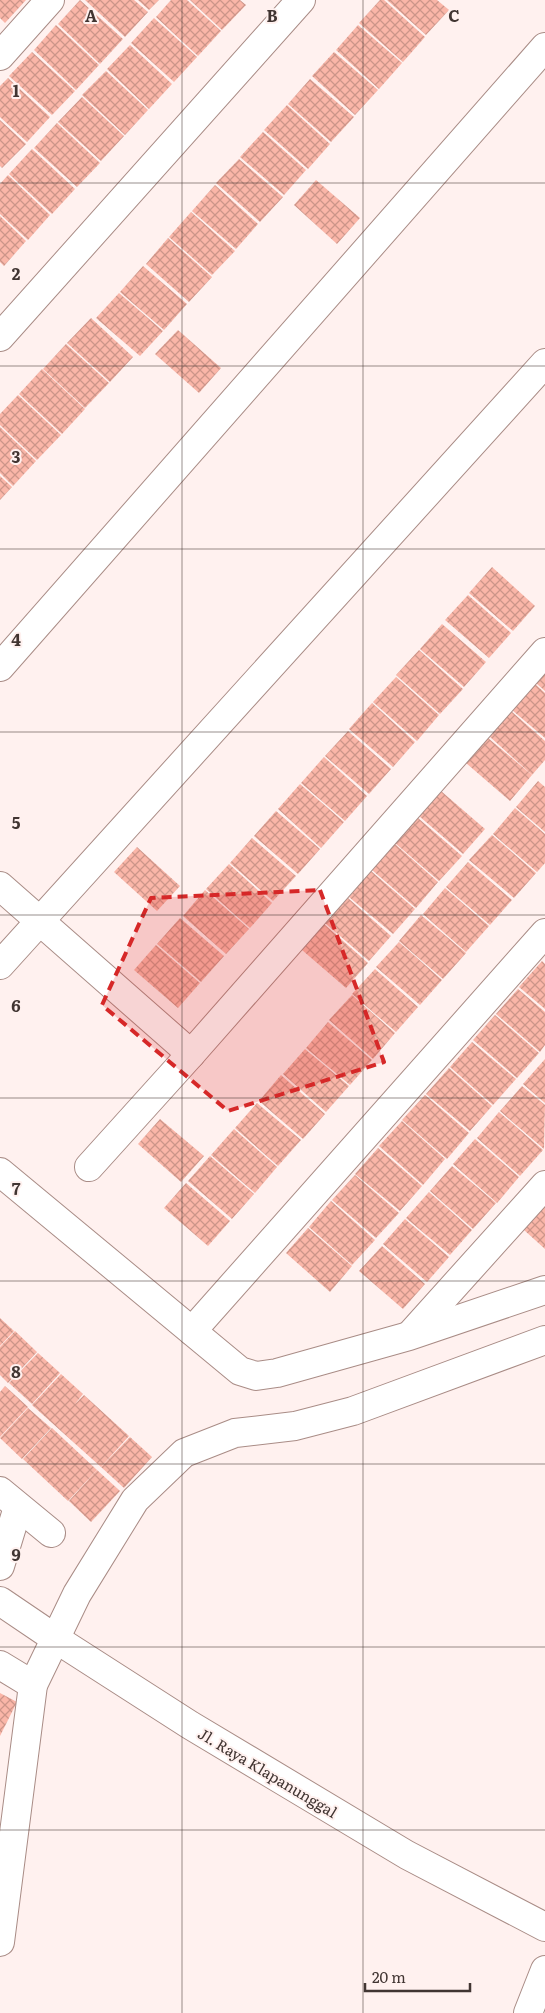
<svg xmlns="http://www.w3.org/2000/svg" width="545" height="2013" font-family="Literata,serif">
<defs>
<pattern id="building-cross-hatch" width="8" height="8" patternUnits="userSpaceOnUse" patternTransform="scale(1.25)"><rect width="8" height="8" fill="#fab6a8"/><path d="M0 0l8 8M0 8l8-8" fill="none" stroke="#cc9589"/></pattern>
</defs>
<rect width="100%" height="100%" fill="#fff1ef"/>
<g fill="url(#building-cross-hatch)">
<polygon points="0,0 26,0 5,23 0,18"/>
<polygon points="80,0 123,39 100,64 58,24"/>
<polygon points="85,0 134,0 148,12 125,37"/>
<polygon points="138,0 159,0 149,10"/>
<polygon points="171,0 187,0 221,31 198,56 156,17"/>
<polygon points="190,0 240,0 246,5 222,30"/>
<polygon points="380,0 384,0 425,37 403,62 359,23"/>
<polygon points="387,0 437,0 449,10 426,35"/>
<polygon points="154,18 197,57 174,82 131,43"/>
<polygon points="56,25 99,65 76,90 34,50"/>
<polygon points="358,25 402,63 379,89 336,50"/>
<polygon points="130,45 172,84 149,109 107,69"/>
<polygon points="32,52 75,91 52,115 9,76"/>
<polygon points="334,52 378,90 355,115 312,76"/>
<polygon points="106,71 148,110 125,135 82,95"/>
<polygon points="8,78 50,117 27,142 0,117 0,86"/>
<polygon points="310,79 354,117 331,142 288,104"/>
<polygon points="82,97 124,136 101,161 58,122"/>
<polygon points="287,105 330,144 308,169 264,130"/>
<polygon points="0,120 26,144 2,168 0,166"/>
<polygon points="57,123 100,163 77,187 34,148"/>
<polygon points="263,132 306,170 284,195 240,157"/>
<polygon points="32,149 75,189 52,214 9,174"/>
<polygon points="239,159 283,197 260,222 216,183"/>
<polygon points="8,175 50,215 28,240 0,214 0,184"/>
<polygon points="316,180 360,218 337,244 294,205"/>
<polygon points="215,185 258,224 236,249 192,211"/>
<polygon points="191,212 235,251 212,275 169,237"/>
<polygon points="0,216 26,241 4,266 0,262"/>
<polygon points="168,238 212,277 189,302 146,264"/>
<polygon points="143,266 187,304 164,330 120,292"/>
<polygon points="119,293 163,331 140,356 96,318"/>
<polygon points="91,318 133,357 110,382 67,343"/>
<polygon points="178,330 221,368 199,393 155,354"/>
<polygon points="66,344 109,383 85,408 43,369"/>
<polygon points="42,369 85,409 62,434 19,394"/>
<polygon points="18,395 61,435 37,460 0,425 0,414"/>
<polygon points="0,427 36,461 13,486 0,473"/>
<polygon points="0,476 12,487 0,500"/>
<polygon points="492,567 535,606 513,631 469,593"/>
<polygon points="468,595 511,633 489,658 445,620"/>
<polygon points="442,624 486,662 464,687 420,649"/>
<polygon points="419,650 463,689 440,714 396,675"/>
<polygon points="545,672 545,691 536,683"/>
<polygon points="396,677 439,715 417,741 373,702"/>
<polygon points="535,684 545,693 545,738 512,710"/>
<polygon points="372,703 415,742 393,767 349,729"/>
<polygon points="511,711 545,741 545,760 532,775 489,736"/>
<polygon points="348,731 391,769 369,794 325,756"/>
<polygon points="488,738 532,775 510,801 466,763"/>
<polygon points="324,757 367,796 345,821 301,783"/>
<polygon points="538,781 545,787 545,832 516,807"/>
<polygon points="300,784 344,822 321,848 278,809"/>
<polygon points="441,791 485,829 463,854 419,816"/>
<polygon points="515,808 545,834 545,863 537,872 493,834"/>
<polygon points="276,811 320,849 298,874 254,836"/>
<polygon points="418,818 462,856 439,881 395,843"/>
<polygon points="492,835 536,873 514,898 469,860"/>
<polygon points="252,838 296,876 273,901 230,863"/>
<polygon points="395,844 438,882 416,908 372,870"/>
<polygon points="137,847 180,886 157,911 114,872"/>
<polygon points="468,862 512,900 490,925 446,887"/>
<polygon points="229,864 272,903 250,928 206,889"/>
<polygon points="371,871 415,909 393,934 349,897"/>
<polygon points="445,888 489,926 466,952 423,914"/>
<polygon points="205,890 249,929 226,954 183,916"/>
<polygon points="348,898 391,936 369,961 325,923"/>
<polygon points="421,915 466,953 443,979 399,941"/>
<polygon points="180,918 224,956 201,982 157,944"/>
<polygon points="324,924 368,963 346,988 302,950"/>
<polygon points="399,942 442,980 420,1005 376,967"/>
<polygon points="156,945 200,983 178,1008 134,970"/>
<polygon points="542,961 545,964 545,1009 519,987"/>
<polygon points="375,969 418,1007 396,1032 352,994"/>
<polygon points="518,989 545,1012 545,1045 540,1052 496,1014"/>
<polygon points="352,995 395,1033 373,1059 329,1020"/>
<polygon points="495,1015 539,1053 517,1078 473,1040"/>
<polygon points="328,1022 372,1060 350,1085 306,1048"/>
<polygon points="472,1042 516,1079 493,1105 450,1067"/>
<polygon points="305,1049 349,1086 326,1112 283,1074"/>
<polygon points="545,1059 545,1103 523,1084"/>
<polygon points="449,1068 492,1106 470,1131 426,1094"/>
<polygon points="281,1075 325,1114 303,1139 259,1101"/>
<polygon points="522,1086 545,1105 544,1149 500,1111"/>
<polygon points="425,1095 469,1133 447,1159 402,1120"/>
<polygon points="257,1103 301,1140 278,1166 235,1128"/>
<polygon points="499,1112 543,1150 520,1176 477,1138"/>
<polygon points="160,1119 204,1156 181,1182 138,1144"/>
<polygon points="402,1121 445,1159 423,1185 379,1146"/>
<polygon points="234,1129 277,1167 255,1193 211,1155"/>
<polygon points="475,1139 519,1177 497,1203 453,1164"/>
<polygon points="378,1148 422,1186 400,1211 355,1174"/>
<polygon points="210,1156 254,1194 232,1219 188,1181"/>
<polygon points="452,1166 496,1203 473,1229 430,1191"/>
<polygon points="355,1175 399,1213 376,1238 332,1200"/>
<polygon points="186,1183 230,1221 208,1246 164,1208"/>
<polygon points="429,1192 472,1230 450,1255 406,1218"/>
<polygon points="331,1201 375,1240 352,1265 309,1227"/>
<polygon points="545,1206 545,1249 524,1230"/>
<polygon points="405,1219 449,1257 427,1282 383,1244"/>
<polygon points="308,1228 352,1266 330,1292 286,1253"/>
<polygon points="382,1246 425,1284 403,1309 359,1271"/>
<polygon points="0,1318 14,1331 0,1346"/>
<polygon points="15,1331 37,1352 8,1383 0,1375 0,1347"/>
<polygon points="38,1353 60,1373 32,1404 9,1383"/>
<polygon points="61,1374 83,1394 75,1404 84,1395 129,1436 101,1467 32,1405"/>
<polygon points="5,1386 28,1407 0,1437 0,1392"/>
<polygon points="28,1408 51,1428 22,1459 0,1438"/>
<polygon points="52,1428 97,1470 68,1501 23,1459"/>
<polygon points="130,1437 152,1457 124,1488 101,1467"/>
<polygon points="97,1470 120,1491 91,1522 69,1501"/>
<polygon points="0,1693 17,1702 0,1736"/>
</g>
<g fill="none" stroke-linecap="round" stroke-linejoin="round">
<g stroke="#a98c86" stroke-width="30">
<g id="minor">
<polyline points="0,56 50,0"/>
<polyline points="0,337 301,0"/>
<polyline points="0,667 545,47"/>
<polyline points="0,886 191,1054"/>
<polyline points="0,965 545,363"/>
<polyline points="89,1167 191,1054 545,652"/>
<polyline points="0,1172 240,1371 256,1376 277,1373 409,1336 545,1290"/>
<polyline points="192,1331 545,933"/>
<polyline points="410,1335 545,1185"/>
<polyline points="0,1491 51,1533"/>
<polyline points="0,1566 18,1507"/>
<polyline points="0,1665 33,1685"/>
<polyline points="0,1942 33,1685 77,1594 135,1500 184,1453 235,1433 295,1426 353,1411 545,1340"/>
<polyline points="528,2013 545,1970"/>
</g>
</g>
<g stroke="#a98c86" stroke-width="30">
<polyline id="tertiary" points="0,1601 56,1639 190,1725 407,1855 545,1927"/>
</g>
<use href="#minor" stroke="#fff" stroke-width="28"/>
<use href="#tertiary" stroke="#fff" stroke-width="28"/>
</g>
<path fill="#d62828" fill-opacity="0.2" stroke="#d62828" stroke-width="4" stroke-dasharray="10 6" stroke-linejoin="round" d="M320,890L384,1062L228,1111L102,1005L151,898Z"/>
<path fill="none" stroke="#413532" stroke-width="1" stroke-opacity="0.55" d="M182,0V2013M363,0V2013M0,183H545M0,366H545M0,549H545M0,732H545M0,915H545M0,1098H545M0,1281H545M0,1464H545M0,1647H545M0,1830H545"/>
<g text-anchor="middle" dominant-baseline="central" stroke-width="4" stroke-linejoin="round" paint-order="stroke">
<g font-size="15" fill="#413532" stroke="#fff1ef">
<text transform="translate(268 1772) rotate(31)">Jl. Raya Klapanunggal</text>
</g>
</g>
<g font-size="16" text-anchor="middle" font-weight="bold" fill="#413532" stroke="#fff1ef" stroke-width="4" stroke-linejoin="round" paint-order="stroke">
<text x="91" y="22">A</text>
<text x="272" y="22">B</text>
<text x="454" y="22">C</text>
<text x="16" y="97">1</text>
<text x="16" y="280">2</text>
<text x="16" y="463">3</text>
<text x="16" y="646">4</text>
<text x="16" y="829">5</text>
<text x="16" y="1012">6</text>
<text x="16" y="1195">7</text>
<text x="16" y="1378">8</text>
<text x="16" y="1561">9</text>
</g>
<path d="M365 1983v8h105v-8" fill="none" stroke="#413532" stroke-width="2.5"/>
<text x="372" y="1983" font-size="15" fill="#413532" stroke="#fff1ef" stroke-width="4" paint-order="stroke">20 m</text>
</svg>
